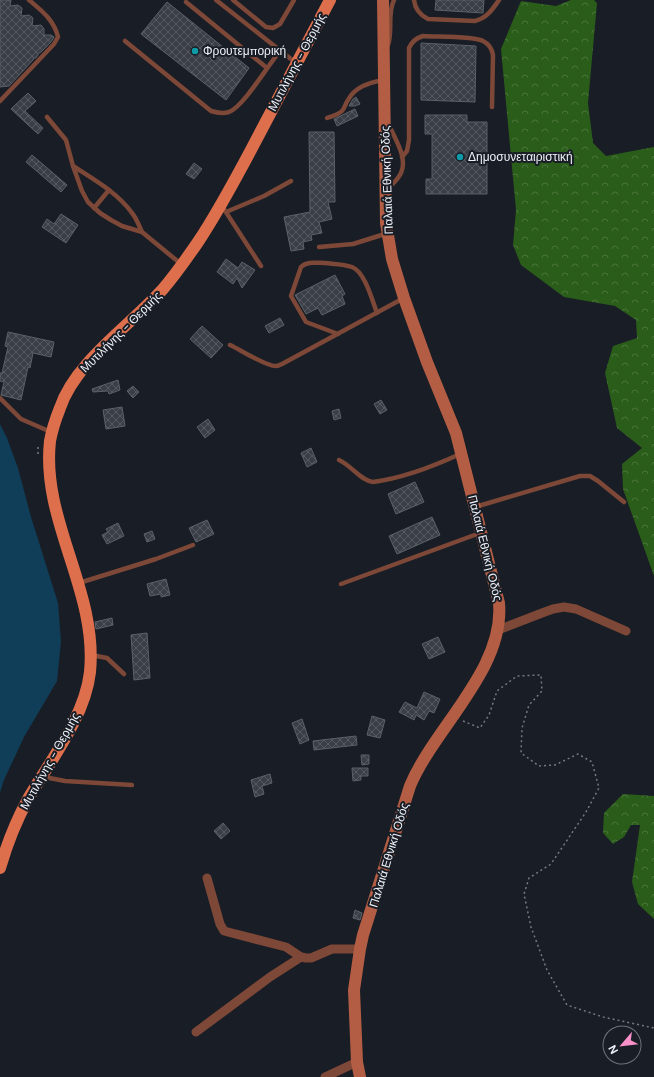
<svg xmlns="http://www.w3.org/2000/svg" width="654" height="1077" font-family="'DM Sans',sans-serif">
<defs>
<pattern id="forest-crowns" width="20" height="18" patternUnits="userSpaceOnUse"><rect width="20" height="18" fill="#2a5d19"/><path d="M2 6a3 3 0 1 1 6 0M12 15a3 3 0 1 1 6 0" fill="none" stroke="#49753b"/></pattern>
<pattern id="building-cross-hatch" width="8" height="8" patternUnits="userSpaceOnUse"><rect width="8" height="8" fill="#3a3e47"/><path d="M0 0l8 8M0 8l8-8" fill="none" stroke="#575a62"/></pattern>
</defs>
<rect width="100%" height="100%" fill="#191d25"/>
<g fill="url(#forest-crowns)">
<polygon points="571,0 594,0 597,3 588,103 593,143 606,156 654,147 654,576 623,489 622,464 642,448 617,428 605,373 613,346 637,338 636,320 615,306 564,297 521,265 513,245 516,210 501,49 521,1 556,6"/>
<polygon points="623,794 654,796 654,919 638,904 632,882 640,825 631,825 624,837 613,844 603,833 604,813"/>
</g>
<polygon fill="#103d58" points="0,424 7,438 18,468 31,517 58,603 61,642 57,681 24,737 4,780 0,793"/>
<g fill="url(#building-cross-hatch)" stroke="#5b6069">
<polygon points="0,0 11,0 10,6 18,5 22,8 21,16 29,15 33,18 32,26 41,25 44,29 44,35 51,35 54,37 51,42 41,52 39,53 36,58 34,58 33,60 9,86 0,87"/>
<polygon points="436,0 484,0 483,13 435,10"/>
<polygon points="167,2 249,68 226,100 141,34"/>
<polygon points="421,43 476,46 475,102 421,100"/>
<polygon points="28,93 36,101 25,111 43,128 38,134 11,109"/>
<polygon points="356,97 360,104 355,106 349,106 353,99"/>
<polygon points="355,109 358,116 337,126 334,119"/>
<polygon points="425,115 467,115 467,122 487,122 487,194 426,194 426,179 432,179 432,134 425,134"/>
<polygon points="309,132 334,132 335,202 328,202 332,219 319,222 322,233 311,235 312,240 303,242 304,249 291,251 284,217 310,212"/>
<polygon points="32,155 67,185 61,192 26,162"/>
<polygon points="194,163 202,169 194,179 186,174"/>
<polygon points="61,214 78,225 66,243 42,227 47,219 54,224"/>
<polygon points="226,259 238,268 242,262 255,270 242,288 237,278 233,284 217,272"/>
<polygon points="335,275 345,294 342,296 345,304 322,315 318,308 306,314 295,295"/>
<polygon points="280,318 284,325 269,333 265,326"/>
<polygon points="202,326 223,345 211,358 190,339"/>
<polygon points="8,332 54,342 51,357 33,353 30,368 28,367 21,400 1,395 4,382 0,381 0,373 2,373 8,347 5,346"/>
<polygon points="118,380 120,390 109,394 108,391 93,392 92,389"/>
<polygon points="133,386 139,392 133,398 127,391"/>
<polygon points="381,400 387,410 380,414 374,404"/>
<polygon points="122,407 125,426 106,429 103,410"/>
<polygon points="339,409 341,418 334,420 332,411"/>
<polygon points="208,419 215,430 205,438 197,427"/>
<polygon points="311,448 317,462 307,467 301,453"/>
<polygon points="415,482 424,502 396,514 388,494"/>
<polygon points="432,517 440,535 397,554 389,536"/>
<polygon points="207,520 214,534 196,542 189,528"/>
<polygon points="118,523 124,536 107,544 102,535 108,532 106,529"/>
<polygon points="152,531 155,539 147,542 144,534"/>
<polygon points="166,579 170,595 161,597 161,594 150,596 147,584"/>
<polygon points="112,618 113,625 96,629 95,622"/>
<polygon points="147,633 150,678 134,680 131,635"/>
<polygon points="438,637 445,652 429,659 422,644"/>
<polygon points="424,692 440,699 434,713 429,711 424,720 416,715 414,720 399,712 405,702 417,708"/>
<polygon points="372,716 385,720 380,738 367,735"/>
<polygon points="302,719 309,740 300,744 292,723"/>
<polygon points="356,736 357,745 314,750 313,741"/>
<polygon points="361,755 369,755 369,764 362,765"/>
<polygon points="352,768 368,768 368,776 361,776 361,780 353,781"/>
<polygon points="270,774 272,783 262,786 264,794 255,797 251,780"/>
<polygon points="223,823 230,831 221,839 214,831"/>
<polygon points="355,910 362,913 360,920 353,918"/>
</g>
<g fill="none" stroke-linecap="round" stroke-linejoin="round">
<g stroke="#767981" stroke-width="1.5" stroke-dasharray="2 3" stroke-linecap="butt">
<polyline points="38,454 38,447"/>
<polyline points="463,721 480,728 489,715 497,691 517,676 541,675 542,691 529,705 522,728 521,753 539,766 555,765 578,754 592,762 599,788 586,812 551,864 529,878 524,894 531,927 547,970 567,1005 603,1017 654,1028"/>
</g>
<g stroke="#7d4837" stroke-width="4.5">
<polyline points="216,0 296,63"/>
<polyline points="233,0 266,27 273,28 280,24 294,0"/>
<path d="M414,0C415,9 420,15 428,19L475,21C487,18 492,10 499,0"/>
<polyline points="186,2 267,68"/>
<path d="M125,41L211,111C217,113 222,114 229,112C244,106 268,65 280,51"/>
<path d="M388,45C393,31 387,14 394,0"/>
<path d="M0,101L54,44L58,37C54,20 42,11 29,0"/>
<polyline points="47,117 66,140 73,166 82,191 88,202 100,213 111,220 122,226 142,232 181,264"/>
<path d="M327,118C332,116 338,115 342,111C345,108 345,104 348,100C355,87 368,83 383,80"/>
<path d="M402,157L407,151L409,140V48C412,41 416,38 423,36C436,37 474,36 483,41C489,44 492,49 493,55L492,107"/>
<path d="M73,166C93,179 118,193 132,213C137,219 139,226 142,232"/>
<path d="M388,188C393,184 398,179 401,173C408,158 395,139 389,125"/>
<polyline points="222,206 261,266"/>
<polyline points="94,208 109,190"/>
<polyline points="226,212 264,196 291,181"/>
<polyline points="319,247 353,244 388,233"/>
<path d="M338,334L306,322L291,296L301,267C307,261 316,263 325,263C334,264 344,264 352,267C365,272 372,300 377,313"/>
<path d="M230,345C239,349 267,367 276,366C278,366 280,365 282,364L402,299"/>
<polyline points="0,398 21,419 51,432"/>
<path d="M339,460C352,466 360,480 373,482C403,478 432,467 460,454"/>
<polyline points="475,507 580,476 590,476 598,481 624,502"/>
<polyline points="79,583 156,559 193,545"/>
<polyline points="341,584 480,533"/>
<polyline points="91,655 107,658 124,674"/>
<polyline points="44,777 65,781 132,785"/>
</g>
<g stroke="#7d4837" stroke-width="9">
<polyline points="498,630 542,613 553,609 564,607 576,609 626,631"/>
<polyline points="207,878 220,924 224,931 286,947 301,957 306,958 311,958 332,949 360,949"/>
<polyline points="196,1032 270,977 301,957"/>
<polyline points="325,1077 357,1062"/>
</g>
<path stroke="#b35e44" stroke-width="12" d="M360,1077L357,1062L354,990L360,949L363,935L410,786C434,728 505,669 499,603L456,433L427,362L404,298L392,259L386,223L383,0"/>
<path stroke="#de6f4d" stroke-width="12" d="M0,868C7,844 16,821 28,799C50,761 85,717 90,672C98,591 41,521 50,441C52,430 56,418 60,408C75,362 131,325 163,289C175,275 187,258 198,242C218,212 235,180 252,148C278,99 304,49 330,0"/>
</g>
<g fill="#0f9aa8" stroke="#191d25" stroke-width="1.5">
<circle cx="195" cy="51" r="4"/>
<circle cx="460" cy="157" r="4"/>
</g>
<g text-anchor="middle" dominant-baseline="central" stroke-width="4" stroke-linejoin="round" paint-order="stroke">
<g font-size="12" fill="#eef1f7" stroke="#191d25" text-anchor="start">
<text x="203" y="51">Φρουτεμπορική</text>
<text x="468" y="157">Δημοσυνεταιριστική</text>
</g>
<g font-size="12" fill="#eef1f7" stroke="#191d25">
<text transform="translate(297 62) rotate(-62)">Μυτιλήνης - Θερμής</text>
<text transform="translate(387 180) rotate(-92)">Παλαιά Εθνική Οδός</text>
<text transform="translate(121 332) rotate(-45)">Μυτιλήνης - Θερμής</text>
<text transform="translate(485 548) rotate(76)">Παλαιά Εθνική Οδός</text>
<text transform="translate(50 761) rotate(-61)">Μυτιλήνης - Θερμής</text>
<text transform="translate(389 855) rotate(-73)">Παλαιά Εθνική Οδός</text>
</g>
</g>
<g transform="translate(622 1045) rotate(242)"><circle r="19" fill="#191d25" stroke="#6e7279"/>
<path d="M0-3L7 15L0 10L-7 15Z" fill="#f890ca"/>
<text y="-6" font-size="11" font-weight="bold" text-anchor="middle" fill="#eef1f7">N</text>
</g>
</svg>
